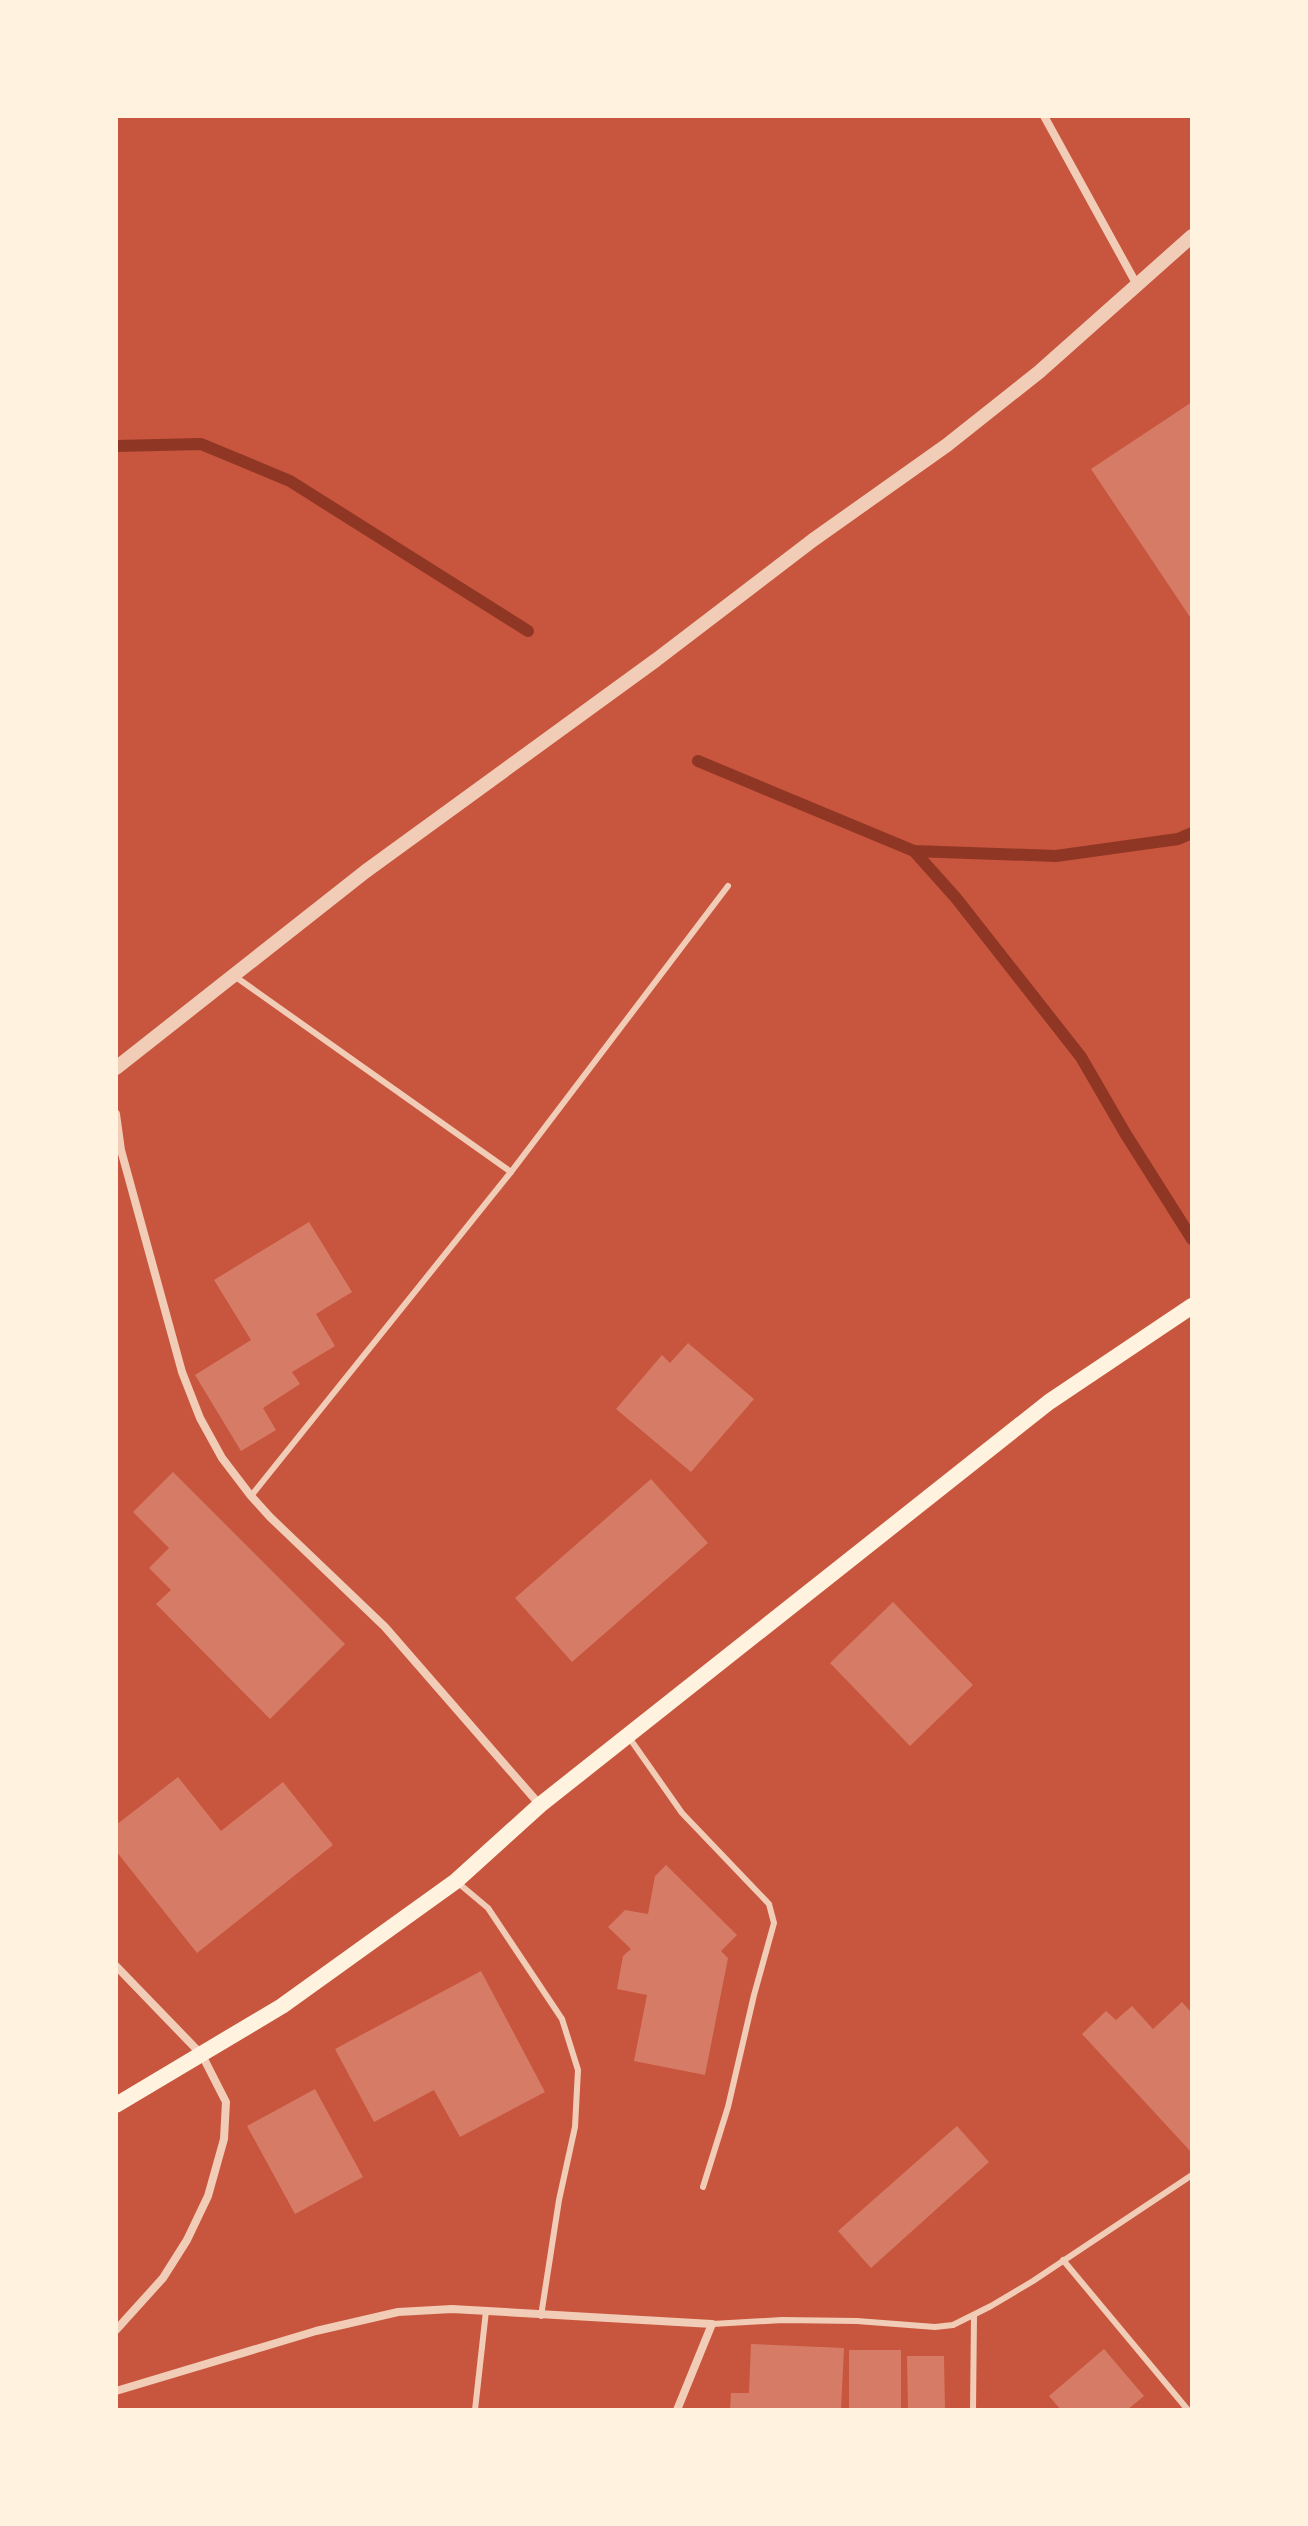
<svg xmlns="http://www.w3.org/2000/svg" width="1308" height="2526" font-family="'Nunito Sans',sans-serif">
<rect width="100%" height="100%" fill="#c8553d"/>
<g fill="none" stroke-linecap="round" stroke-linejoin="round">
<g stroke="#8f3625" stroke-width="12">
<polyline points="116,446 201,444 290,481 528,631"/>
<polyline points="698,761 914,851 1056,856 1178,839 1192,833"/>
<polyline points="914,851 956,898 1081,1057 1125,1133 1192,1239"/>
</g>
</g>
<g fill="#d67c66">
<polygon points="1192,402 1192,620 1091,469"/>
<polygon points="309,1222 352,1292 316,1314 335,1346 292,1372 300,1384 263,1408 276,1430 241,1451 195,1375 251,1340 214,1280"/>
<polygon points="688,1343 754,1399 691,1472 616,1409 662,1355 670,1363"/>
<polygon points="173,1472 345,1644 270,1719 156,1604 171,1590 149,1568 169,1548 133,1512"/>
<polygon points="651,1479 708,1543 572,1662 515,1598"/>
<polygon points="893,1602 973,1685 910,1746 830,1663"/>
<polygon points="178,1777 221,1831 283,1782 333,1845 197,1953 116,1851 116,1825"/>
<polygon points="666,1865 737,1935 721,1951 728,1958 705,2075 634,2061 647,1995 617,1989 623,1956 631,1949 608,1927 625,1910 648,1914 655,1876"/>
<polygon points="481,1971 545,2092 460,2137 434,2090 374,2122 335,2049"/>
<polygon points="1182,2002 1192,2013 1192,2153 1082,2034 1106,2011 1116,2020 1132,2006 1153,2029"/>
<polygon points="315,2089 363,2177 295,2214 247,2126"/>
<polygon points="957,2126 989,2162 871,2268 838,2231"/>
<polygon points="751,2344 844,2348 841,2410 730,2410 731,2393 749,2393"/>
<polygon points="1104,2349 1144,2396 1127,2410 1061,2410 1049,2396"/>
<rect x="849" y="2350" width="52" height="60"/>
<polygon points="907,2356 944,2356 945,2410 908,2410"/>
</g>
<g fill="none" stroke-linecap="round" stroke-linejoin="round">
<g stroke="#f1ccb7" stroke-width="6">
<polyline points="233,975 511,1172"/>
<polyline points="251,1496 511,1172 728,886"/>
<polyline points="628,1736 682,1813 769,1904 774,1923 754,1995 728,2107 703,2187"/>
<polyline points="457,1882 488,1908 562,2019 578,2070 575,2127 559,2200 541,2316"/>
<polyline points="1063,2260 1188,2410"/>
<polyline points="712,2324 782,2320 857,2321 935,2327 953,2325 991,2306 1033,2281 1192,2175"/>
<polyline points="475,2410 486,2311"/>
<polyline points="973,2410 974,2316"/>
</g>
<g stroke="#f1ccb7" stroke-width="8">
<polyline points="1044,116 1137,285"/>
<polyline points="116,1114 121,1150 182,1372 200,1418 222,1458 251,1496 270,1517 385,1627 540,1805"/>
<polyline points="116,1966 202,2055 226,2102 224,2139 208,2196 187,2240 163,2278 116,2330"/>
<polyline points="116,2391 316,2331 398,2312 452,2309 712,2324 677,2410"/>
</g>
<polyline stroke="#f1ccb7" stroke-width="14" points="116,1068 366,871 656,660 813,540 947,445 1039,372 1192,236"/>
<polyline stroke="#fff3e0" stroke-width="16" points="116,2105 282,2006 456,1881 540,1805 1049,1402 1192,1306"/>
</g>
<rect width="1308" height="2526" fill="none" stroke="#fff3e0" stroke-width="236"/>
</svg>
